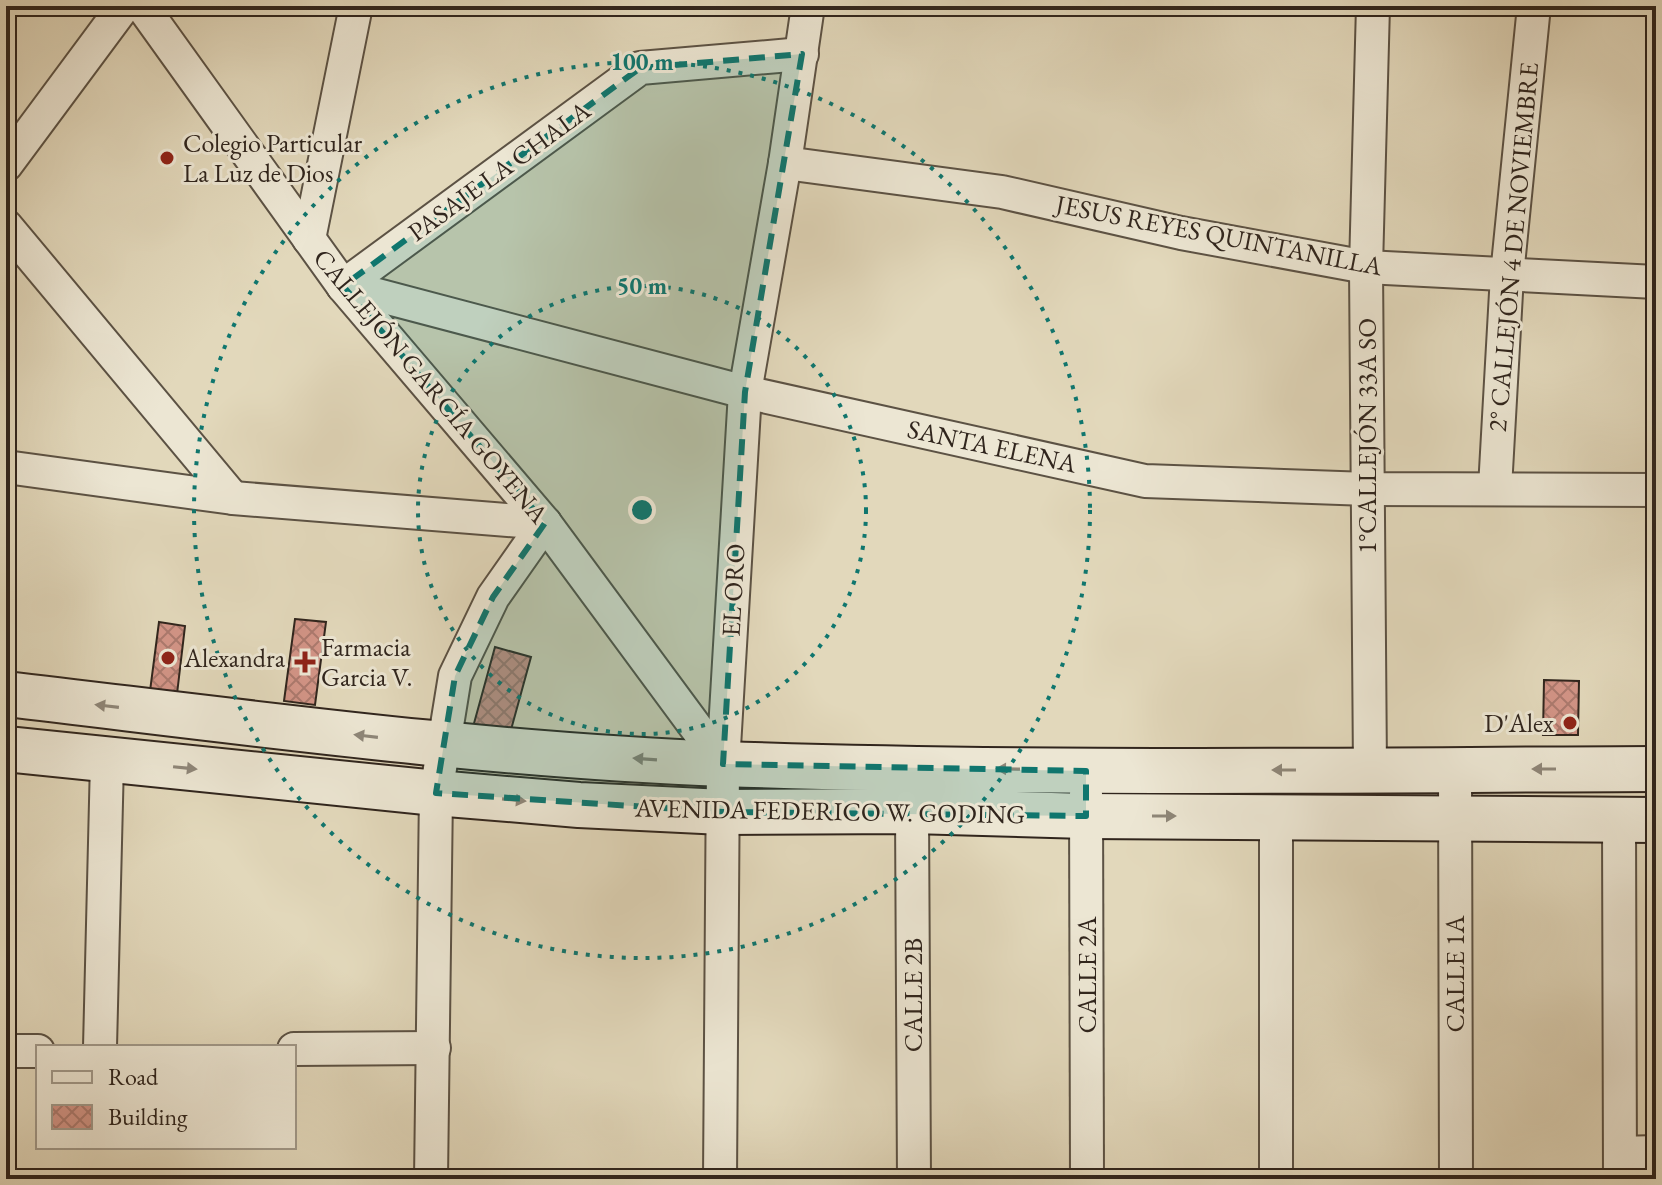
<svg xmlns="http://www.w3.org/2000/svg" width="1662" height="1185" font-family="'EB Garamond',serif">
<defs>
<pattern id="building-cross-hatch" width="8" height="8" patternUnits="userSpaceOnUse" patternTransform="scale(2)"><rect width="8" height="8" fill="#d29486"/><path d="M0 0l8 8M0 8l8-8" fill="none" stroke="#ab796d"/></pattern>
</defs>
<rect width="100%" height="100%" fill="#e2d8bb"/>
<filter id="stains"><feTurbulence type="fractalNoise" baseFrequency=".0025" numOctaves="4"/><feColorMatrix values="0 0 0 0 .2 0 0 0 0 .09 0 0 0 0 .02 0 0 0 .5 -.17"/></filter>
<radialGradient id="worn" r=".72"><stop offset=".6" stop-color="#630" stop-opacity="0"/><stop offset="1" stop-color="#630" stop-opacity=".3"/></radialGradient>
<g fill="url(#building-cross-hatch)" stroke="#30251d" stroke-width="2">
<polygon points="295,619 326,622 315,705 284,701"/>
<polygon points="159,622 185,626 177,694 150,691"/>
<polygon points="495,647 531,657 509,737 473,727"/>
<polygon points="1544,680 1579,681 1578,735 1543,735"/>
</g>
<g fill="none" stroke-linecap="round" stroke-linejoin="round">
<g stroke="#5c5244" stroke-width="36">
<g id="street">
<polyline points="142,6 343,286 545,523 723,764"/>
<polyline points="785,163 1002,192 1181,233 1366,267 1656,282"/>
<polyline points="6,165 124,6"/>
<polyline points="6,226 233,498"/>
<polyline points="309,239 356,6"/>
<polyline points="343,286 745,392 1145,481 1368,489 1656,490"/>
<polyline points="343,286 640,68 802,54"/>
<polyline points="6,467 233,498 545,523"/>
<polyline points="1495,488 1507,275 1534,6"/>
<polyline points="1455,769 1456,1179"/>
<polyline points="1370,770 1366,267 1373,6"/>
<polyline points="1086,794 1087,1179"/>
<polyline points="912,811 914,1179"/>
<polyline points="1619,820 1620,1179"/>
<polyline points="100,1047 107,761"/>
<polyline points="294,1049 434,1048"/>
<polyline points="6,1051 38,1051"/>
<polyline points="1620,1153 1656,1152"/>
<polyline points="431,1179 436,793 455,676 493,597 545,523"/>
<polyline points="720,1179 723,764 745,392 785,163 808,6"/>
<polyline points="1276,1179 1276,817"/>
</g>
</g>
<g stroke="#30251d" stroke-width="48">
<g id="secondary">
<path d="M6,694C245,722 484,755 725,764C1035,775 1346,770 1656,769"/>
<polyline points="6,749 436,793 579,805 723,812 912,811 1086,816 1656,820"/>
</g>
</g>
<use href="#street" stroke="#ece6d3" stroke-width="32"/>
<use href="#secondary" stroke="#ece6d3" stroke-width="44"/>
</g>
<defs><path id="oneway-solid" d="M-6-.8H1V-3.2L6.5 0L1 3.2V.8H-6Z" transform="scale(2)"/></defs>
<g fill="#8e8678">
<use href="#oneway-solid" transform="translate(107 706) rotate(-173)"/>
<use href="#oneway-solid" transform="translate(366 736) rotate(-173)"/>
<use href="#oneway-solid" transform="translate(645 759) rotate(-176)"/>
<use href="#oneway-solid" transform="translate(185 768) rotate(6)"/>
<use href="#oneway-solid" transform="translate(1008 769) rotate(-179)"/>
<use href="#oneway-solid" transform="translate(1544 769) rotate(180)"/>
<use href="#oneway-solid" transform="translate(1284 770) rotate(180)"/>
<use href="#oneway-solid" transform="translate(514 800) rotate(5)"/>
<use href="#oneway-solid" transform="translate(1164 816)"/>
</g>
<path fill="#0f766e" fill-opacity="0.2" stroke="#0f766e" stroke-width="6" stroke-dasharray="16 10" stroke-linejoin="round" d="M802,54L745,392L723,764L1086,771V816L723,812L436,793L455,676L493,597L545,523L343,286L640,68Z"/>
<g fill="none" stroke="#0f766e" stroke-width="4" stroke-dasharray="4 8">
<circle cx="642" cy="510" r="224"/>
<circle cx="642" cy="510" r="448"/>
</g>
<g fill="#8f2418" stroke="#ece6d3" stroke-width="3">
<circle cx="167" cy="158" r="8"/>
<circle cx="168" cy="658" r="8"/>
<path d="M301 650h8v8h8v8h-8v8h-8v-8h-8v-8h8z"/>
<circle cx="1570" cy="723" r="8"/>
</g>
<g text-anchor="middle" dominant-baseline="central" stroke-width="6" stroke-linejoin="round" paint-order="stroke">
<g font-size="26" fill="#30251d" stroke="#ece6d3" text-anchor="start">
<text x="183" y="143">Colegio Particular<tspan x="183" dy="30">La Luz de Dios</tspan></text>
<text x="321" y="647">Farmacia<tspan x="321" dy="30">Garcia V.</tspan></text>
<text x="184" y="658">Alexandra</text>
<text x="1554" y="723" text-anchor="end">D'Alex</text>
</g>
<g font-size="26" fill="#30251d" stroke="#ece6d3">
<text transform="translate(499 171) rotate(-36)">PASAJE LA CHALA</text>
<text transform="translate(1219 235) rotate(11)">JESUS REYES QUINTANILLA</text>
<text transform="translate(1513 247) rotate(-85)">2° CALLEJÓN 4 DE NOVIEMBRE</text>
<text transform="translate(431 386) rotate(50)">CALLEJÓN GARCÍA GOYENA</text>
<text transform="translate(1367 436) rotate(-90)">1°CALLEJÓN 33A SO</text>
<text transform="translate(992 446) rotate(12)">SANTA ELENA</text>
<text transform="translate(733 590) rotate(-87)">EL ORO</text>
<text transform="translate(830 811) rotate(1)">AVENIDA FEDERICO W. GODING</text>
<text transform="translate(1455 974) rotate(-90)">CALLE 1A</text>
<text transform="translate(1087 975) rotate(-90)">CALLE 2A</text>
<text transform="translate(913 995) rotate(-90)">CALLE 2B</text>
</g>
</g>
<circle cx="642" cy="510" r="12" fill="#0f766e" stroke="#ece6d3" stroke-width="4"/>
<g font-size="24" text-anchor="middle" font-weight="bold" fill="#0f766e" stroke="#ece6d3" stroke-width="6" stroke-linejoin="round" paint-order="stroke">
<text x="642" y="70">100 m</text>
<text x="642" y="294">50 m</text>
</g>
<rect width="1662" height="1185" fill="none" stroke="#e2d8bb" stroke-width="32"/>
<rect x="8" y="8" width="1646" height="1169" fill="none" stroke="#30251d" stroke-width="4"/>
<rect x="16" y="16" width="1630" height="1153" fill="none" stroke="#30251d" stroke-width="2"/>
<rect x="36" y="1045" width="260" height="104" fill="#ece6d3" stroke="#a1998a" stroke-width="2"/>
<rect x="52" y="1071" width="40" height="12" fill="#ece6d3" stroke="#a1998a" stroke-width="2"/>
<text x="108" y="1085" font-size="24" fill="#30251d">Road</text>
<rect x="52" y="1105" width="40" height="24" fill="url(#building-cross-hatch)" stroke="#a1998a" stroke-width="2"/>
<text x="108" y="1125" font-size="24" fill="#30251d">Building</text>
<rect width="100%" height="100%" filter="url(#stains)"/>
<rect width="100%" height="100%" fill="url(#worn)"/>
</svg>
